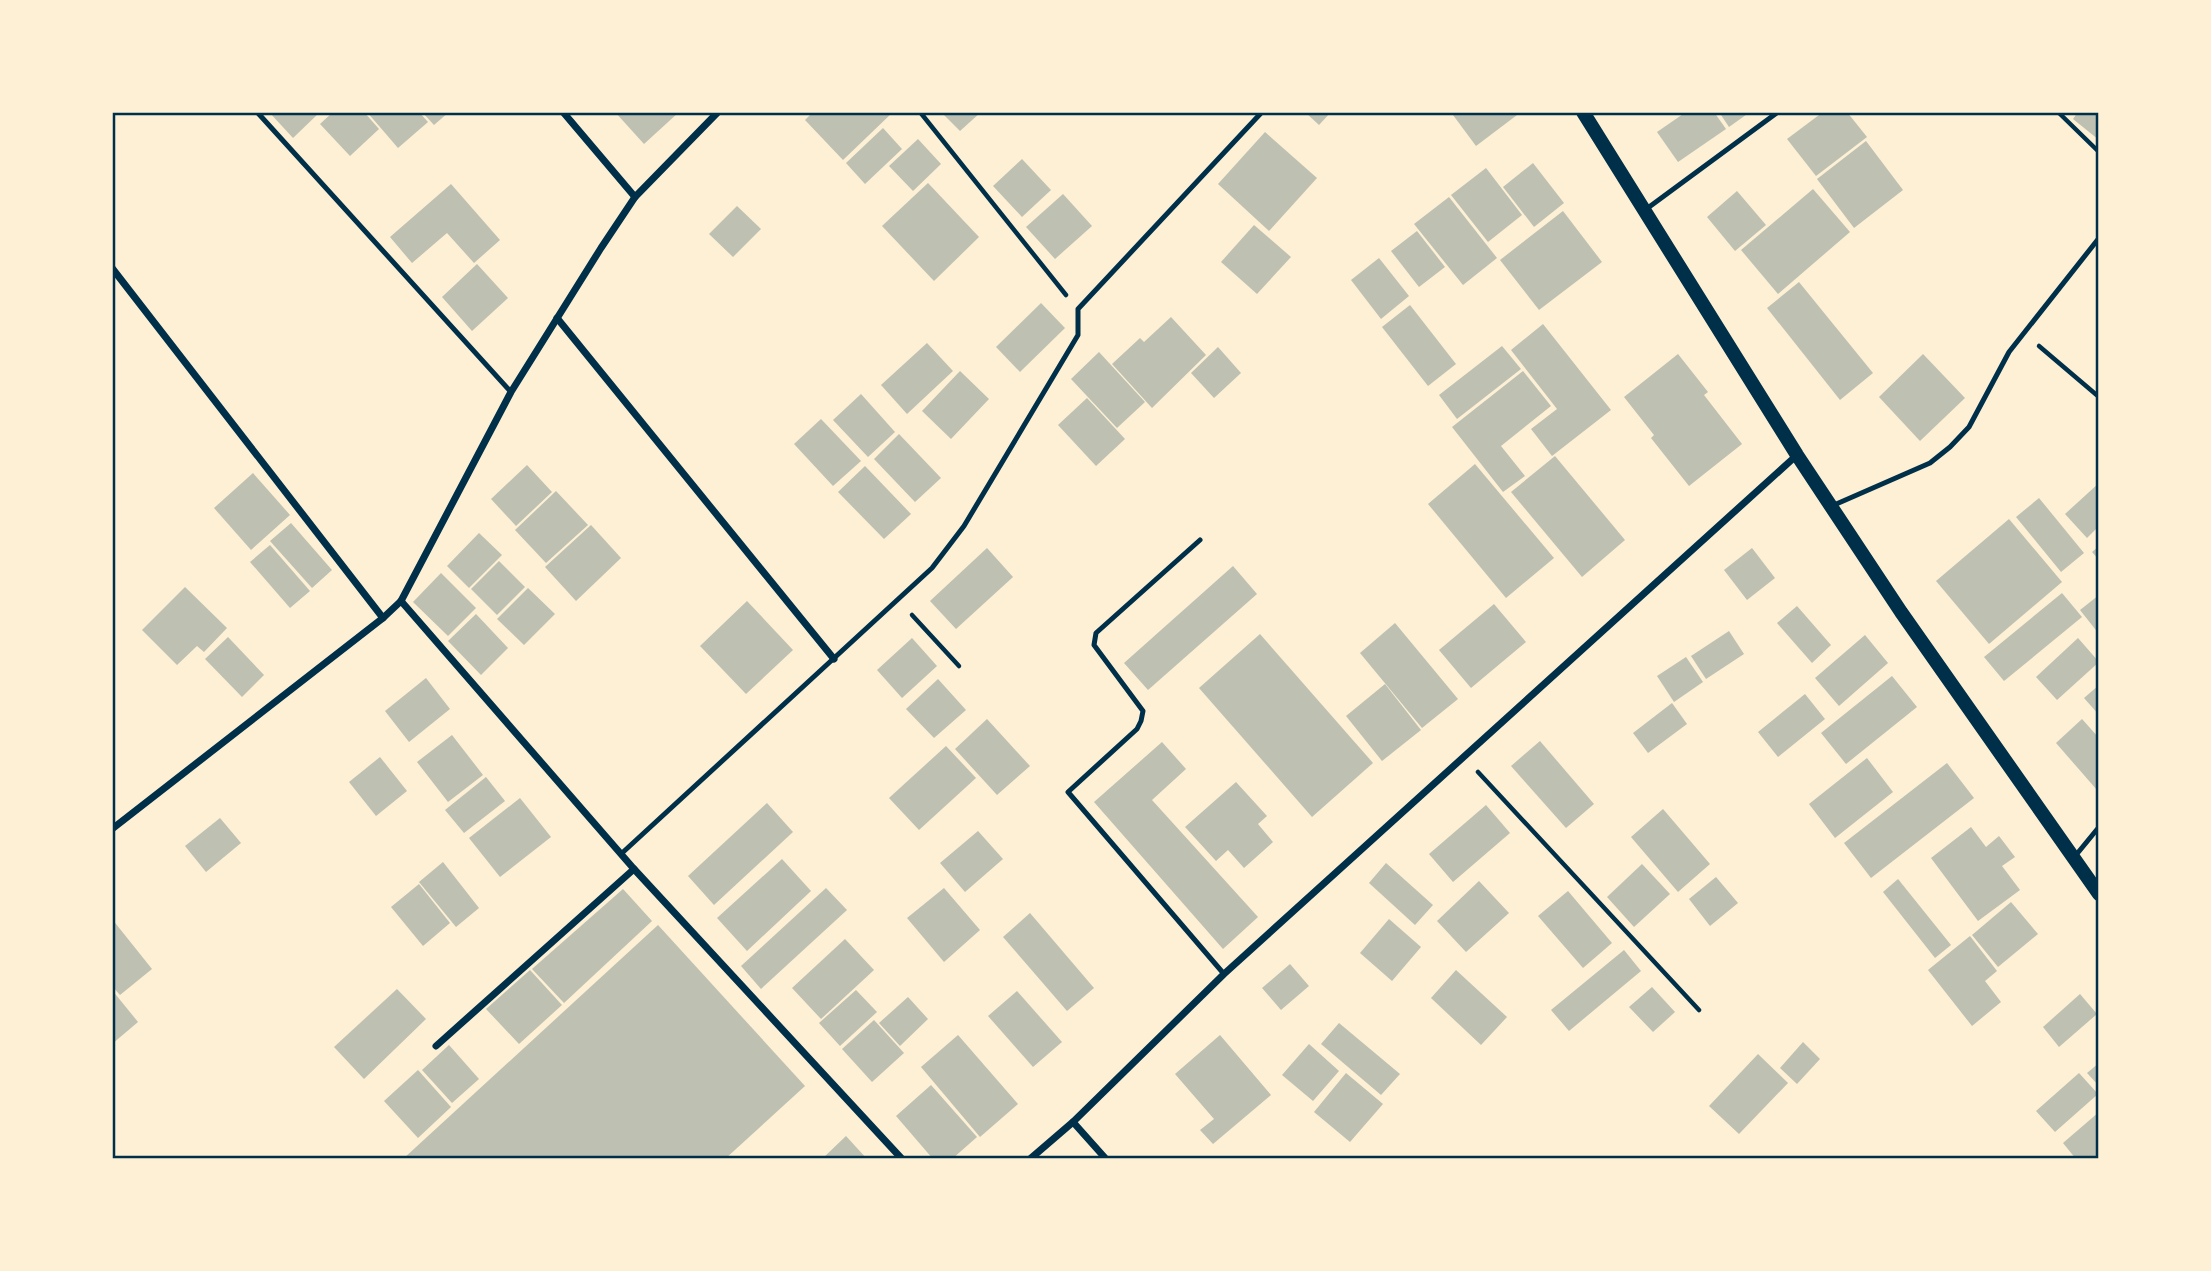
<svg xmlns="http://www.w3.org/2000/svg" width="2211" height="1271" font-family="'Titillium Web',sans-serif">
<rect width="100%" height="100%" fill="#fdf0d5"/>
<g fill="#bec0b2">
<polygon points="269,112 320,112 293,138"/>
<polygon points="333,112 364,112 379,129 350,156 320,124"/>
<polygon points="367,112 419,112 428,122 398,148"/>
<polygon points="422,112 449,112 434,125"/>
<polygon points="615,112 679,112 644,144"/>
<polygon points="813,112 893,112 843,160 805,120"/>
<polygon points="941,112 981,112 960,131"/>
<polygon points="1305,112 1331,112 1319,125"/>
<polygon points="1458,112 1521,112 1476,146 1453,115"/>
<polygon points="1686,112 1714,112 1726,129 1678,162 1657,132"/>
<polygon points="1719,112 1750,112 1729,127"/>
<polygon points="1823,112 1847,112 1867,137 1816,176 1787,139"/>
<polygon points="2078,112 2099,112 2099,140 2073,119"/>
<polygon points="883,128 902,149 865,184 846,163"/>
<polygon points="1265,132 1317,178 1269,231 1218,184"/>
<polygon points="918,139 941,164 913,191 889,166"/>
<polygon points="1866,141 1903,190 1854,228 1817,179"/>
<polygon points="1022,159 1051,190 1022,217 993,186"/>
<polygon points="1533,163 1564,203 1534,227 1503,187"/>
<polygon points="1486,168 1522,215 1488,242 1451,195"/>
<polygon points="928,183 979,237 934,281 882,226"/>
<polygon points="451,184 500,240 474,263 447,233 412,263 390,237"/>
<polygon points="1813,189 1850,232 1778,294 1741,250"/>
<polygon points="1737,191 1766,225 1735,251 1707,217"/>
<polygon points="1063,194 1092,226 1055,259 1026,227"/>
<polygon points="1449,197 1497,258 1463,285 1414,224"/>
<polygon points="737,206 761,229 733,257 709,234"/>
<polygon points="1563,211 1602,262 1539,310 1500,260"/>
<polygon points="1254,225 1291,257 1257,294 1221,262"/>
<polygon points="1417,231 1445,267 1419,287 1391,251"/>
<polygon points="1379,258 1409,296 1381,319 1351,280"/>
<polygon points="477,264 508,298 472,331 442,297"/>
<polygon points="1799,282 1873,373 1840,400 1767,308"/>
<polygon points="1041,303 1065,328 1020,372 996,347"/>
<polygon points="1410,305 1456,364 1428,386 1382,327"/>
<polygon points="1171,317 1206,355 1152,408 1112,364 1140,338 1144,342"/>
<polygon points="1543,324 1611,410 1552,456 1531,429 1557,409 1511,350"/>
<polygon points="927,343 953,371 907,414 881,385"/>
<polygon points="1502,346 1521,369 1457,419 1439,395"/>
<polygon points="1218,347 1241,373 1214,398 1191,373"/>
<polygon points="1099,352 1145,402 1117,428 1071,379"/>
<polygon points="1678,354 1708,392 1704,395 1742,444 1689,486 1651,438 1654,435 1624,397"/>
<polygon points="1923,354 1965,398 1920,441 1879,397"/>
<polygon points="960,371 989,399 951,439 922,411"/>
<polygon points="1523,371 1551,406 1501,446 1525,476 1503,492 1452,427"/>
<polygon points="861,394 895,432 868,457 833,420"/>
<polygon points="1087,398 1125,439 1096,466 1058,425"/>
<polygon points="821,419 861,461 833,486 794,444"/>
<polygon points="899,434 941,478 915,502 874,459"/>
<polygon points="1555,456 1625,540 1582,577 1511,492"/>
<polygon points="1475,464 1554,558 1506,598 1428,504"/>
<polygon points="527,465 552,492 516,526 491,499"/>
<polygon points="865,466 911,514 884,539 838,492"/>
<polygon points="253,473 290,515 251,550 214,508"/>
<polygon points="2099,483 2099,526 2087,538 2065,514"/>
<polygon points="556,491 588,525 546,563 515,530"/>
<polygon points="2039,498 2084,553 2061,572 2016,517"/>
<polygon points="2009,519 2062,582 1989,644 1936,581"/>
<polygon points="291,523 332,570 312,588 270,541"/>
<polygon points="591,525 621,558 576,601 545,567"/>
<polygon points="479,533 502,555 469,588 447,566"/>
<polygon points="270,545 310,591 290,608 250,562"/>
<polygon points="2099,546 2099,560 2092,552"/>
<polygon points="987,548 1013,577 956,629 930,601"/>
<polygon points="1752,548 1775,578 1747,600 1724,570"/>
<polygon points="499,561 525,587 497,615 471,589"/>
<polygon points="1233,566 1257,594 1148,690 1124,663"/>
<polygon points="441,573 476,608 448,636 413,602"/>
<polygon points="185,587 227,628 204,652 197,646 177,665 142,630"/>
<polygon points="528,588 555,614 524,645 497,619"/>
<polygon points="2062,593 2082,617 2004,681 1984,657"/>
<polygon points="2099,595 2099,634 2080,610"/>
<polygon points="747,601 793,650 746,694 700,646"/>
<polygon points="1494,604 1526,642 1471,688 1439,650"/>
<polygon points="1797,606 1831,645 1812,663 1777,623"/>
<polygon points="476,614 508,648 481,675 448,641"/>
<polygon points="1395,623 1458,699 1422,728 1360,653"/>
<polygon points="1729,631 1744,654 1706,679 1691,656"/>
<polygon points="1260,634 1373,763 1312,817 1199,688"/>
<polygon points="1865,635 1888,663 1839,706 1815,678"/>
<polygon points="228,637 264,675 242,697 205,659"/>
<polygon points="912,638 937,666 902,698 877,670"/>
<polygon points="2078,638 2099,662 2057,700 2036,677"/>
<polygon points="1686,657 1703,682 1674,702 1657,676"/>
<polygon points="1892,676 1917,707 1846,764 1821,733"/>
<polygon points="426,678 450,709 409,742 385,711"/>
<polygon points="938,679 966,710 934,738 906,709"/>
<polygon points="1385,684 1421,730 1382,761 1346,716"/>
<polygon points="2099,685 2099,715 2084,698"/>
<polygon points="1805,694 1825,719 1778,757 1758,732"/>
<polygon points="1672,703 1687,724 1648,753 1633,733"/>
<polygon points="987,719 1030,766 997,795 955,749"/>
<polygon points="2082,719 2099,738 2099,788 2097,790 2056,743"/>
<polygon points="452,735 483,775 448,802 417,762"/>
<polygon points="1540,741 1594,804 1566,828 1511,766"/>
<polygon points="1162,742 1186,769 1152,800 1258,917 1223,949 1094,802"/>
<polygon points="946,746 976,778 919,830 889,798"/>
<polygon points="380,757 407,791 376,816 349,782"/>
<polygon points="1867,758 1893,792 1835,838 1809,804"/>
<polygon points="1947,763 1974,798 1871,878 1844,843"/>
<polygon points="486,777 505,801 464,833 445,810"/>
<polygon points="1236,782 1267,816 1258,824 1273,842 1244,868 1228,850 1216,861 1185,827"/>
<polygon points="520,798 551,837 500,877 469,838"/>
<polygon points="767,803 793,832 714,905 688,876"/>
<polygon points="1486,805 1510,833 1453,882 1429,854"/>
<polygon points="1663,809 1710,864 1678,892 1631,837"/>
<polygon points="220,818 241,843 206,872 185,846"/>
<polygon points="1971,827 1986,847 1999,836 2015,857 2002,866 2020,890 1978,921 1931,858"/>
<polygon points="978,831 1003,859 965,892 940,863"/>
<polygon points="782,859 811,891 747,951 717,918"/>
<polygon points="443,862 479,908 456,927 419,882"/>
<polygon points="1386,863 1433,905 1415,925 1369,883"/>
<polygon points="1642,864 1670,894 1634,927 1607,897"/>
<polygon points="1716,877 1738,903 1710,926 1689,899"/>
<polygon points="1898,879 1951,945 1935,958 1883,892"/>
<polygon points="1479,881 1509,913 1466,952 1437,921"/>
<polygon points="419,884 450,923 423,946 391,907"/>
<polygon points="826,888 847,910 761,989 741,966"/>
<polygon points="944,888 980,930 944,962 907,918"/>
<polygon points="623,889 652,921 564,1003 532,969"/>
<polygon points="1568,891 1612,943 1583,968 1538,916"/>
<polygon points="2011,902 2038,934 1998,967 1972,935"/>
<polygon points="1030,913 1094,988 1067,1011 1003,937"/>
<polygon points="112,919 152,969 120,995 112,986"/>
<polygon points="1389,919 1421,947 1392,981 1360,953"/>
<polygon points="658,925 805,1086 725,1159 403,1159"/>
<polygon points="1970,936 1997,971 1985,981 2001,1002 1972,1026 1928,970"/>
<polygon points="845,939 874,970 821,1019 792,988"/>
<polygon points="1624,950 1641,971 1569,1031 1551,1010"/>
<polygon points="1290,964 1309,986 1281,1010 1262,988"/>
<polygon points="530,970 562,1005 519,1044 486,1009"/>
<polygon points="1456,970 1507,1017 1481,1045 1431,998"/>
<polygon points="1652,987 1675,1012 1653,1032 1629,1007"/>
<polygon points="397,989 426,1019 364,1079 334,1047"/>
<polygon points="112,990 138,1022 112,1044"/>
<polygon points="856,990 877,1012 840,1046 819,1023"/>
<polygon points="1017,991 1062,1042 1033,1067 988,1016"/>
<polygon points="2080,994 2097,1014 2059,1047 2043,1027"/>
<polygon points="908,997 928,1019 900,1046 879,1023"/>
<polygon points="874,1020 904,1053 872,1082 842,1049"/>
<polygon points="1339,1023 1400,1074 1381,1095 1321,1044"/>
<polygon points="958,1035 1018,1104 980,1137 921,1067"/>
<polygon points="1220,1035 1271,1095 1213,1144 1200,1130 1214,1119 1175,1074"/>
<polygon points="1803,1042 1820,1059 1797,1084 1780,1068"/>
<polygon points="1309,1044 1339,1071 1313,1101 1282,1075"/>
<polygon points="449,1045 479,1079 452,1103 422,1070"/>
<polygon points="1758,1054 1788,1083 1739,1134 1709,1106"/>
<polygon points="2099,1063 2099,1086 2087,1073"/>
<polygon points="418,1070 451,1107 418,1138 384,1101"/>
<polygon points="1346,1073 1383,1104 1350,1142 1314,1112"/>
<polygon points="2079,1073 2098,1094 2055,1132 2036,1111"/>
<polygon points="931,1085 977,1137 952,1159 933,1159 896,1116"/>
<polygon points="2099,1112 2099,1159 2076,1159 2063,1143"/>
<polygon points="846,1136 867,1159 822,1159"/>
</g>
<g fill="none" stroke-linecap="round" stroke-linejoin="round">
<g stroke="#003049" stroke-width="4.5">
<polyline points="920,112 1066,295"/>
<polyline points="2058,112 2099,152"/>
<polyline points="2039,346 2099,397"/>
<polyline points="912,615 959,666"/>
<polyline points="1478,772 1699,1010"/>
</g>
<g stroke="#003049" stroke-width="5">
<polyline points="257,112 511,392"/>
<polyline points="1645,210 1778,112"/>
<polyline points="1834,505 1930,463 1950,447 1969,427 2009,352 2099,238"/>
<polyline points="1200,540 1096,633 1094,645 1143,711 1141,721 1137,729 1068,792 1224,974"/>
<polyline points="621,854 932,568 964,526 1078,335 1078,309 1262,112"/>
<polyline points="2076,855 2099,827"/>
</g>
<g stroke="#003049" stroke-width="7">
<polyline points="563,112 635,197"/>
<polyline points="112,268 383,618"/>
<polyline points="557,318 834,659"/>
<polyline points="401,601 634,869 902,1159"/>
<polyline points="112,829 383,618 401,601 511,392 601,248 635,197 718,112"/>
<polyline points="436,1046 634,869"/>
<polyline points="1073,1122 1106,1159"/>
<polyline points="1030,1159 1073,1122 1224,974 1797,455"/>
</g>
<polyline stroke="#003049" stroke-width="14" points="1583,112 1797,455 1901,612 2099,894"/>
</g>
<rect width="2211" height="1271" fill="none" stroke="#fdf0d5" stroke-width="228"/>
<rect x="114" y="114" width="1983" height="1043" fill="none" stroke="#003049" stroke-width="2.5"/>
</svg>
